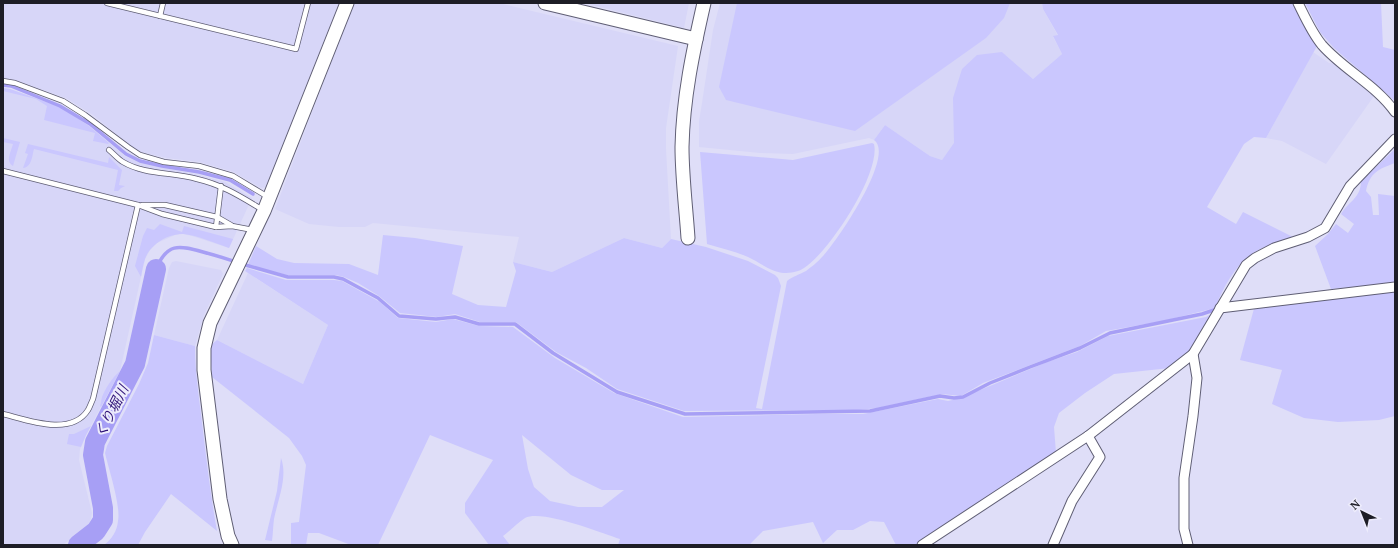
<svg xmlns="http://www.w3.org/2000/svg" width="1398" height="548" font-family="'PT Serif','Noto Sans JP',serif">
<rect width="100%" height="100%" fill="#dfdef8"/>
<g fill="#d7d6f8">
<polygon points="3,3 339,3 266,187 261,188 234,172 200,162 167,158 141,152 129,145 93,115 66,98 14,80 3,78"/>
<polygon points="354,3 499,3 678,46 666,128 666,149 671,239 662,248 624,238 552,272 513,262 519,237 373,223 365,227 339,227 309,224 275,209"/>
<polygon points="584,3 689,3 684,28"/>
<polygon points="720,3 1042,3 1043,9 1058,36 1053,37 1062,54 1033,79 1002,52 955,123 955,143 942,160 930,156 885,125 874,140 869,138 793,154 760,153 699,147 699,121 702,103 713,30"/>
<polygon points="1313,52 1329,63 1337,64 1374,96 1326,164 1282,141 1266,138"/>
<polygon points="3,88 10,89 60,107 89,126 125,156 140,163 199,175 225,182 252,198 229,248 192,236 183,234 175,235 157,243 150,250 145,259 120,371 86,435 80,449 79,460 92,513 91,519 89,524 63,545 3,545"/>
<polygon points="176,261 221,270 223,274 204,315 195,346 154,335 169,268 172,262"/>
<polygon points="248,273 328,325 303,384 217,340"/>
</g>
<g fill="#cac7fe" fill-rule="evenodd">
<polygon points="737,3 1010,3 1004,18 986,38 855,131 726,100 719,87"/>
<path d="M1042,3H1292L1317,46L1266,138L1254,137L1244,144L1207,207L1236,224L1243,212L1293,237C1283,241 1270,244 1260,249C1237,261 1225,284 1215,308L1163,321L1106,331L1080,346L983,383L961,396L942,394L877,408L859,410L684,411L617,389L586,368L556,352L516,322H480L455,314L437,317L400,313L379,296L358,283L344,277L336,275H287L248,265L256,246L277,259L294,263L349,264L378,275L383,235L415,238L463,246L452,294L478,305L506,307L516,271L513,262L552,272L624,238L662,248L671,239L706,247L748,261L775,275L778,278L781,286L756,408L762,409L787,281C793,276 799,275 806,271C811,267 818,262 822,257C836,243 896,155 874,140L885,125L930,156L942,160L954,143L953,98L962,69L977,55L1002,52L1033,79L1062,54L1053,36L1058,35L1043,9Z"/>
<polygon points="1305,3 1381,3 1383,47 1395,50 1395,101 1334,48 1320,32"/>
<polygon points="3,88 10,89 60,107 89,126 109,143 108,144 93,141 95,133 44,120 47,106 36,99 3,91"/>
<path d="M3,138L20,142L13,166C5,161 11,152 13,144L3,142Z"/>
<path d="M872,143L874,144C881,173 829,252 804,268C799,272 790,273 784,273C771,272 759,262 748,257C735,251 720,248 707,244L700,152L793,160Z"/>
<path d="M28,144L108,163L109,157L122,170L119,185L125,186L121,188L118,191H114L118,170L34,149C32,156 32,167 23,168L28,154L25,153Z"/>
<path d="M1395,149V163C1379,169 1370,172 1366,191L1371,197L1373,215H1379L1378,194L1395,196V283L1331,289L1315,246L1328,234L1336,224L1348,233L1354,224L1341,214C1349,201 1361,198 1361,181Z"/>
<path d="M160,224L182,232L184,226L233,239L229,248C215,243 199,236 184,234C169,233 150,244 145,259C143,265 142,271 141,277L135,266L143,236L147,228L154,230Z"/>
<path d="M247,268L286,280H334L342,281L380,302L398,318L436,322L453,319L479,326L513,327L555,358L614,393L683,417L816,414H863L938,399L948,401L961,398L1047,362L1077,352L1108,336L1206,317L1213,313L1193,348L1179,362L1170,368L1114,374L1085,393L1059,413L1054,427L1056,453L917,545H896L884,522L870,521L853,530H837L823,543L813,522L763,531L749,545H618L620,539C601,533 542,509 525,518C517,523 510,531 503,536L510,545H489L465,513V503L493,460L430,435L378,545H351L319,533H308L306,545H291V523L299,522L306,465L302,456L289,438L212,377L210,346L217,340L303,384L328,325L245,271ZM522,435L571,475L602,490H624L602,507H578L550,501L534,487L528,469Z"/>
<polygon points="1395,289 1395,416 1379,420 1338,422 1304,418 1272,404 1282,370 1240,360 1255,305"/>
<path d="M154,335L195,346C195,374 200,403 203,431C207,464 211,498 217,531L171,494L145,532L138,545H104C112,539 117,531 118,521C121,506 109,470 105,453L107,446L139,384L148,363Z"/>
<path d="M120,371L101,407L100,406C101,403 101,401 102,397C106,387 112,378 120,371Z"/>
<polygon points="91,426 86,435 81,447 67,444 69,434 74,434"/>
<path d="M281,458C288,477 278,499 274,519C273,526 273,534 272,541L265,540L277,491Z"/>
</g>
<g fill="none" stroke-linecap="round" stroke-linejoin="round">
<g stroke="#a79ff5" stroke-width="3.5">
<polyline points="3,85 11,86 60,106 90,124 126,154 140,161 162,166 199,172 230,180 253,194"/>
<polyline points="242,264 288,277 334,277 343,279 378,298 399,316 436,319 455,317 479,324 515,324 553,353 617,392 685,414 870,411 940,396 954,398 963,397 990,383 1030,367 1080,348 1110,333 1202,314 1217,309"/>
<path d="M156,269C167,243 178,245 203,252C214,255 225,258 236,262"/>
</g>
<polyline stroke="#a79ff5" stroke-width="20" points="78,545 96,531 103,520 103,508 93,455 95,442 135,364 156,269"/>
<g stroke="#5f5e74" stroke-width="6">
<g id="lane">
<polyline points="107,3 296,49 308,3"/>
<polyline points="160,16 163,3"/>
<polyline points="3,81 15,83 63,101 85,115 128,147 140,155 164,162 199,166 233,176 268,197"/>
<path d="M109,150C114,154 118,159 123,162C145,175 173,172 197,179C223,185 241,197 263,210"/>
<polyline points="3,171 138,205 162,214 216,227 232,226 253,230"/>
<polyline points="142,205 165,205 217,217 231,225"/>
<polyline points="216,227 221,186"/>
<path d="M3,414C27,420 71,437 88,410C90,407 91,403 93,399L138,205"/>
</g>
</g>
<g stroke="#5f5e74" stroke-width="11">
<g id="street">
<path d="M1298,3C1305,17 1312,33 1322,45C1344,70 1376,85 1395,112"/>
<polyline points="1220,308 1395,287"/>
<polyline points="922,545 1088,436 1193,354 1246,265 1255,258 1274,248 1308,237 1325,228 1350,186 1395,139"/>
<polyline points="1053,545 1072,501 1100,457 1088,436"/>
<polyline points="1188,545 1184,529 1184,478 1193,416 1197,378 1193,354"/>
</g>
</g>
<g stroke="#5f5e74" stroke-width="15">
<g id="secondary">
<polyline points="545,3 696,39"/>
<path d="M688,238C686,208 682,177 682,147C683,98 693,51 704,3"/>
<polyline points="232,545 228,536 220,499 204,370 204,348 210,323 264,211 347,3"/>
</g>
</g>
<use href="#lane" stroke="#fff" stroke-width="4.5"/>
<use href="#street" stroke="#fff" stroke-width="9"/>
<use href="#secondary" stroke="#fff" stroke-width="13"/>
</g>
<g text-anchor="middle" dominant-baseline="central" stroke-width="4" stroke-linejoin="round" paint-order="stroke">
<g font-size="14" font-style="italic" fill="#321679" stroke="#edecfc">
<text transform="translate(111 411) rotate(-63)">くり堀川</text>
</g>
</g>
<rect width="1398" height="548" fill="none" stroke="#1d1d26" stroke-width="8"/>
<g transform="translate(1362 512) rotate(317)" stroke="#edecfc" stroke-width="3" paint-order="stroke">
<path d="M0-3L7 15L0 10L-7 15Z" fill="#1d1d26"/>
<text y="-6" font-size="11" font-weight="bold" text-anchor="middle" fill="#1d1d26">N</text>
</g>
</svg>
